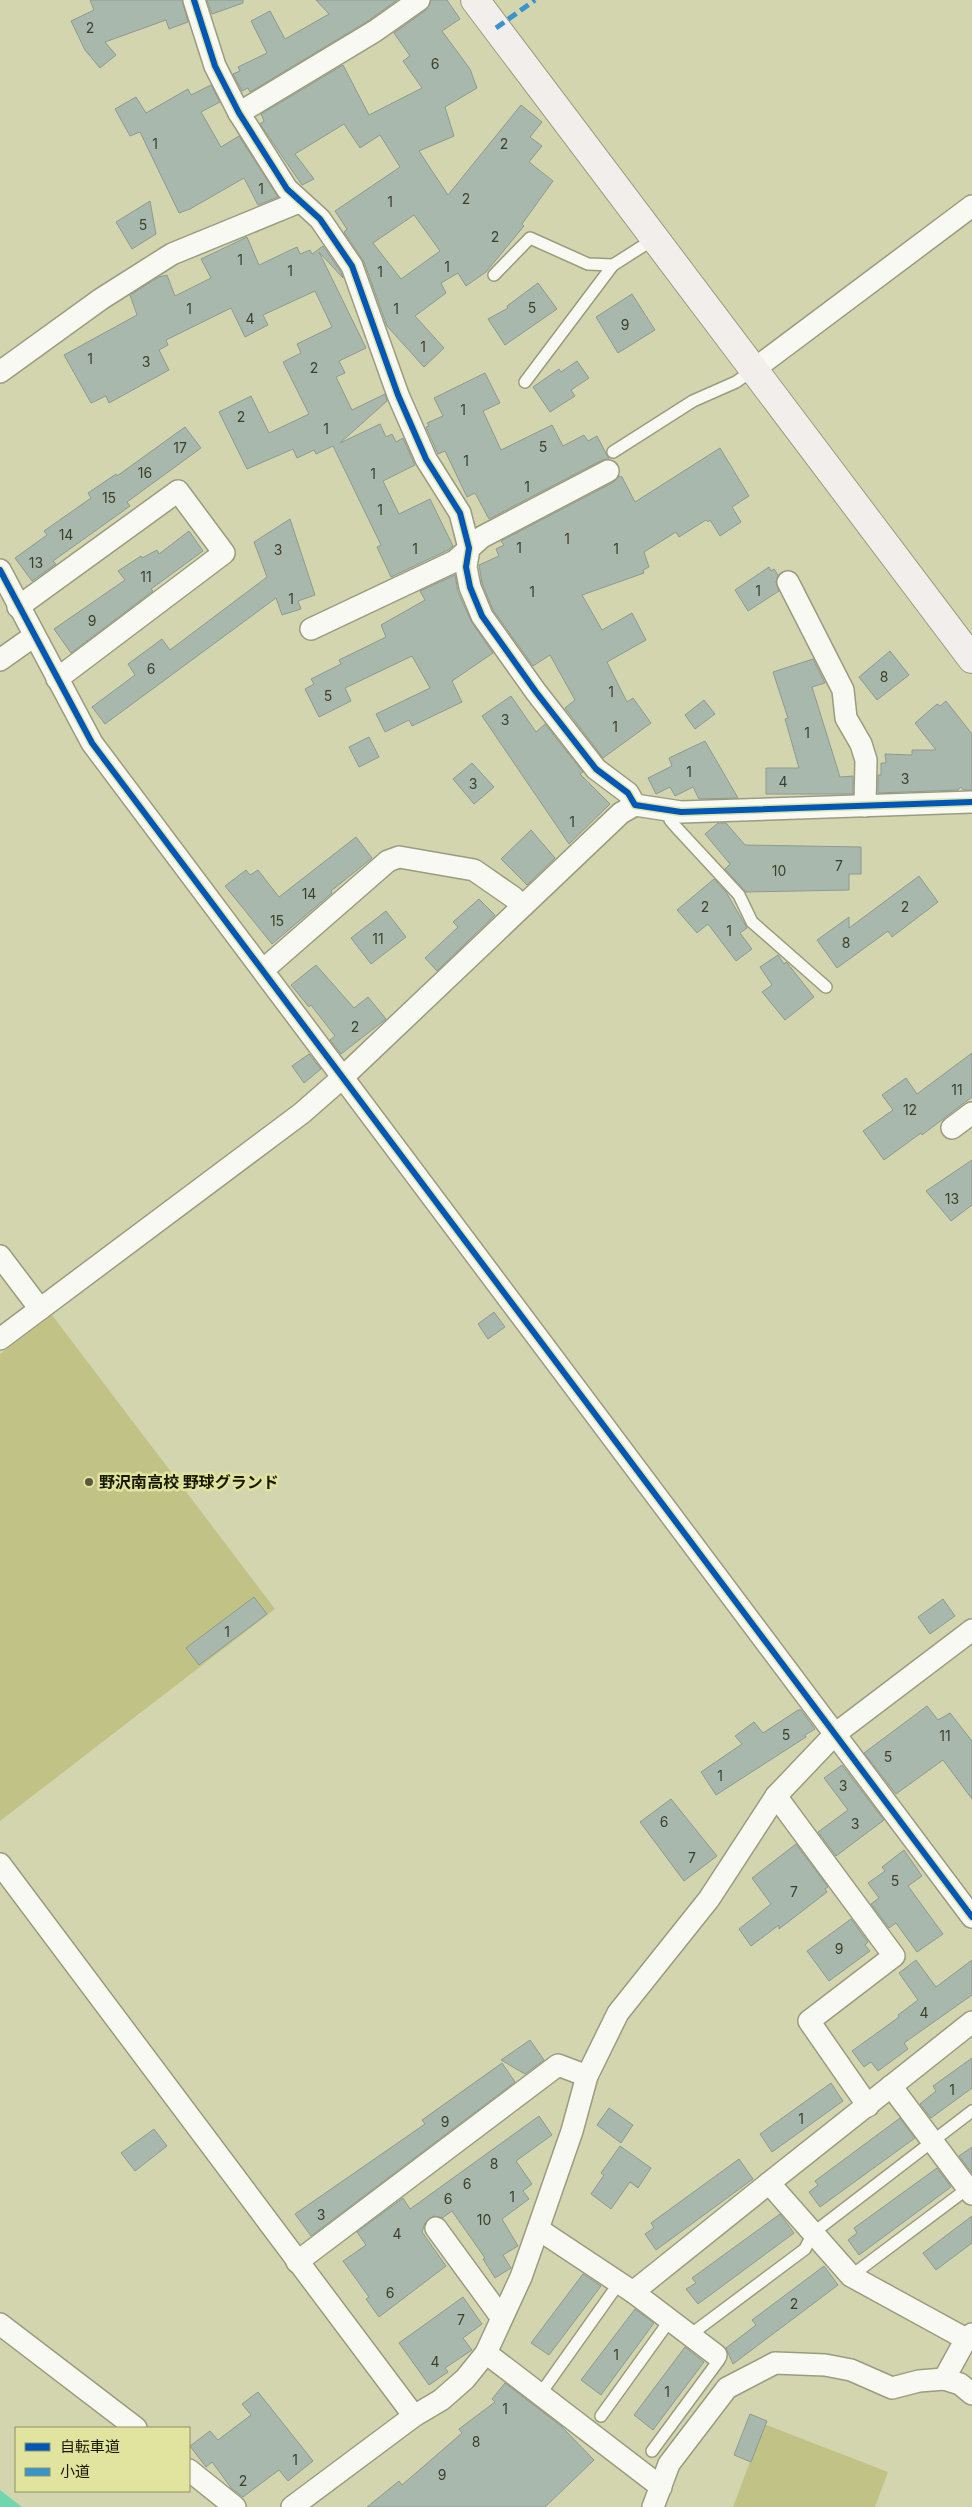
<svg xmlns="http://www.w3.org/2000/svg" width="972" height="2507" font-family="Inter,'Noto Sans JP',sans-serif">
<rect width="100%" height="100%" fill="#d3d5ae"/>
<g fill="#c1c386">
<polygon points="52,1315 275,1609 0,1821 0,1354"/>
<polygon points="764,2424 888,2472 875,2507 733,2507"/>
</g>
<polygon fill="#70d6ad" points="0,2490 22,2507 0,2507"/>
<g fill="#a9b8ad" stroke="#8c9b90" fill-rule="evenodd">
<polygon points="90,0 182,0 188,22 169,29 166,20 105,42 116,55 100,68 85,50 71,21 94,10"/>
<polygon points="207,0 243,0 243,3 212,14"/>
<polygon points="316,0 397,0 368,21 250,92 248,88 242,91 233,74 240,71 238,67 267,53 251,21 270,11 285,39 329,14"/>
<path d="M431,0H447L460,19L442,31L470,69L477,88L445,107L454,136L419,151L448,195L521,105L542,122L530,137L542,146L529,162L553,181L522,224L524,226L486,272L466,286L458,273L441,283L446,293L415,316L444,348L424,367L387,326L364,262L344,232L347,229L335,211L400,167L380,135L360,148L344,124L295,154L314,179L302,185L260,124L264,121L261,114L343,65L369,115L422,88L403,61L410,56L394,33L426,10ZM414,215L440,251L401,279L373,243Z"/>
<polygon points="211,85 220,102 201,112 221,147 239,136 278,197 258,205 244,178 190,209 179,213 140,132 130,136 115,109 136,97 146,113 188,89 191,95"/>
<polygon points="150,201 156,234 132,249 116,222"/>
<polygon points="247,237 259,265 297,247 300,254 310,250 312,254 323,246 341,272 343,278 319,252 366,348 339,361 345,373 336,377 352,410 385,394 387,401 340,443 380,424 386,437 392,434 396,442 403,438 415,465 383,481 399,514 430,499 453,546 448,550 391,577 377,547 381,545 333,446 316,454 314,450 297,458 293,449 247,469 219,412 251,396 269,433 309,414 283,362 301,353 297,344 332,327 315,291 263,315 268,325 245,337 231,308 166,340 168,345 159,350 169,370 109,403 106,396 91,403 64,355 137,315 130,295 159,277 167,275 175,296 211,278 201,259"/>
<polygon points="538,283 557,309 505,345 488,319 508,308 507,306"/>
<polygon points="632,294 655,330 618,353 596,317"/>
<polygon points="577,361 589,378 571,390 575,396 550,412 533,387 559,369 561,372"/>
<polygon points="485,373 500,403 483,411 501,450 552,425 563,446 584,435 588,441 597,436 609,459 602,460 489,519 475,493 467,497 445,451 438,454 426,427 429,426 427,423 443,416 434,398"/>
<polygon points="185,427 201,448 127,502 130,506 53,561 56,564 32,581 15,558 47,535 44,531 91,498 88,493 116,474 117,476"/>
<polygon points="720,448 749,496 732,507 741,522 720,536 710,520 708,522 706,520 679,537 676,532 644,552 649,567 643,570 644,573 582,595 602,630 632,613 646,640 607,662 627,702 633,698 651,723 603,758 565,708 575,700 550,655 533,666 493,610 482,583 479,565 499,556 496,549 504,545 501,541 614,482 619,476 622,477 635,502"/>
<polygon points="290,519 315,595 298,601 301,609 282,615 276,598 105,724 92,707 135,675 128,664 162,639 170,650 267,577 254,542"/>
<polygon points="189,531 203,551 151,589 153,591 71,653 54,629 125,580 118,571 141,556 142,558 157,550 159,554"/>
<polygon points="769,567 771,571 774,569 778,575 776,582 779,591 748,611 735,590"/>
<polygon points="455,575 458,592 471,621 493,653 452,681 462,702 412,726 409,720 385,732 376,714 430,688 412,656 345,688 351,701 319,717 305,689 314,684 311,679 341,664 339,660 386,637 381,625 425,600 420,591"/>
<polygon points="890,651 909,675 877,700 859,677"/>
<polygon points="813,659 825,683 812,687 840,777 853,776 853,794 766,794 766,768 799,768 785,719 788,718 773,672"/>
<polygon points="511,696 536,732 545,724 583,772 580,774 610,804 569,844 482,716"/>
<polygon points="704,700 715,714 695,729 685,715"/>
<polygon points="946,701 972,734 972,790 963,790 961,787 958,790 878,793 878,775 881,775 881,763 886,763 885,754 912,755 912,750 936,750 915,723 937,704 940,706"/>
<polygon points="369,737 379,757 359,767 349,747"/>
<polygon points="705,741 738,798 699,799 693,787 675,796 670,787 656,794 648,778 672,766 669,758"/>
<polygon points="472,763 494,787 474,804 453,779"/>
<polygon points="718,823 726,823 745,845 861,847 861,874 849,874 849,890 746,892 725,869 730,864 705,834"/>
<polygon points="531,830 555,858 527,885 501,859"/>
<polygon points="356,837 372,858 331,891 332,893 272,944 225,886 246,870 250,875 258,870 279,897"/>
<polygon points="919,876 938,902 892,937 888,931 837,968 817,940 849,917 849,928"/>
<polygon points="714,879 726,892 747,928 740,933 752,949 736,961 708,924 697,933 677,910"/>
<polygon points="479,899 495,915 437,971 425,958 458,927 453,922"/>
<polygon points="386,911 406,937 371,964 351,938"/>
<polygon points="778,955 784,964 786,962 788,964 814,997 785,1020 762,992 772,985 760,967"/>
<polygon points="316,965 354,1008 368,997 386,1019 341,1054 330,1040 335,1036 311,1005 309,1007 291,985"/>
<polygon points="972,1053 972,1097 922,1135 921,1133 884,1160 863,1131 893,1110 882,1095 906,1078 917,1094"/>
<polygon points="309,1054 321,1069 304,1083 292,1066"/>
<polygon points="972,1160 972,1205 951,1221 926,1191"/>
<polygon points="494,1312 505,1327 488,1339 478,1324"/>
<polygon points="254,1597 267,1614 199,1665 186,1648"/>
<polygon points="943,1599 955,1616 930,1634 918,1617"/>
<polygon points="927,1706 938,1720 950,1713 972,1741 972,1799 943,1760 896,1794 864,1753"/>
<polygon points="798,1710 801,1710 815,1729 805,1735 806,1737 716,1795 701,1772 742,1744 735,1736 754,1722 763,1733"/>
<polygon points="842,1765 884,1820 836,1856 818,1832 848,1810 824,1778"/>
<polygon points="671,1799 717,1856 684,1881 640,1822"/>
<polygon points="796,1844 828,1887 825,1889 827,1892 779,1929 779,1925 751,1946 739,1929 771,1904 752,1878"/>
<polygon points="904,1850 922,1876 908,1886 943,1934 917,1952 896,1923 889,1928 871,1904 879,1898 868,1883 885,1871 882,1867"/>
<polygon points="851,1919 868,1942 865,1945 870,1951 829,1981 807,1951"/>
<polygon points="916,1960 936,1987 972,1960 972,1995 904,2043 908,2049 878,2071 871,2062 864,2067 852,2051 899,2017 898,2015 918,2000 899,1973"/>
<polygon points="530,2040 544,2060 525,2074 501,2060"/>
<polygon points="972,2058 972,2088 931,2118 920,2104 936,2091 933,2086"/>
<polygon points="502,2063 515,2082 311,2236 295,2214 425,2124 422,2120"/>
<polygon points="831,2083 843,2101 772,2152 760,2134"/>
<polygon points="609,2108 633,2125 621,2143 597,2125"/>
<polygon points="539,2116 552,2135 516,2161 532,2184 523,2191 529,2199 502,2219 518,2246 503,2255 511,2268 495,2278 483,2259 485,2258 452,2211 442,2218 434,2216 425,2223 422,2232 446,2266 379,2317 366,2299 369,2297 343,2261 366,2245 357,2232 403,2198 410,2209"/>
<polygon points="900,2118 915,2138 820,2207 809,2192 818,2185 815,2181"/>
<polygon points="154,2129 167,2146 135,2171 121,2153"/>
<polygon points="620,2146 651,2168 638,2188 630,2182 611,2209 591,2194 604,2175 601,2173"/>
<polygon points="972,2147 972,2173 959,2156"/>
<polygon points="739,2159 753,2179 656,2250 645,2234 654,2228 651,2223"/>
<polygon points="937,2168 951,2187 859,2255 848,2240 857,2233 854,2228"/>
<polygon points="780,2214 794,2233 698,2304 686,2289 696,2283 692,2278"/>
<polygon points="972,2216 972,2243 936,2270 923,2253"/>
<polygon points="824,2266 838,2285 733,2364 726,2348 756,2325 752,2320"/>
<polygon points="583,2274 601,2286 549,2355 531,2343"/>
<polygon points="463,2297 482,2324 463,2338 472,2350 445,2368 448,2372 429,2385 399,2343"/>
<polygon points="635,2309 654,2323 601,2395 581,2380"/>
<polygon points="685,2347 704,2362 653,2430 634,2415"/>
<polygon points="505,2383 561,2426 594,2460 545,2507 367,2507 399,2481 402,2485 462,2433 459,2429 495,2402 492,2399"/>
<polygon points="258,2392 313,2461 288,2481 279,2470 243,2497 232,2489 212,2462 206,2467 190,2446 210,2431 218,2440 251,2415 242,2404"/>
<polygon points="750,2414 767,2421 751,2462 734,2455"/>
</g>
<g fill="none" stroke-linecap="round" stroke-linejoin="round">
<g stroke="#9b9c7e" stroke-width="14">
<g id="lane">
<polyline points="494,275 530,238 588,264 613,265 654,239"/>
<polyline points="525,382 613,265"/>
<polyline points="613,452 693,401 736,382 753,370"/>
<polyline points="668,810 670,820 676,827 739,895 752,922 826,987"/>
<polyline points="851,2276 971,2186"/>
<polyline points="690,2335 805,2249 813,2233 972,2111"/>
<polyline points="541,2393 619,2283"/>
<polyline points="601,2416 670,2320"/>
<polyline points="652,2451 719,2360 716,2355"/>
</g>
</g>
<g stroke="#9b9c7e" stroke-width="24">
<g id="street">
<polyline points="194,0 215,66 239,113 287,189 320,219 352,266 398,395 426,459 460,513 469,548 466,567 470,587 482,616 536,692 596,769 628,793 635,805 681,812 972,802"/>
<polyline points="239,113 375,31 419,0"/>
<polyline points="753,370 972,206"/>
<polyline points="0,372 101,299 172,254 299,202"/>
<polyline points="0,570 92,743 972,1917"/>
<polyline points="788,582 843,690 846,718 861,744 866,760 865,806"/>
<polyline points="18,607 178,491 224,553 57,679"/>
<polyline points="311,629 455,561 482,537 608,471"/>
<polyline points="0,660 34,636"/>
<polyline points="263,970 388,861 399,857 474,870 513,897 522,906"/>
<polyline points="952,1128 972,1113"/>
<polyline points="0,1256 40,1309"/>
<polyline points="0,1339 302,1113 342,1078 621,813 635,805"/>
<polyline points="776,1796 894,1956 809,2021 868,2106"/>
<polyline points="0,1864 414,2416"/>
<polyline points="972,2022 769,2183 851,2276 966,2339 972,2334"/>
<polyline points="891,2086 972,2194"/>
<polyline points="436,2228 501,2317"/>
<polyline points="538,2229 633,2292 716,2355"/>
<polyline points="297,2262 558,2065 587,2076"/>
<polyline points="633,2292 769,2183"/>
<polyline points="0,2324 136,2428"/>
<polyline points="486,2353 661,2487"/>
<polyline points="944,2379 966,2339"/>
<polyline points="189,2470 235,2507"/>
<polyline points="292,2507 414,2416 441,2400 465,2379 486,2353 521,2277 538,2229 572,2131 587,2076 618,2013 709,1899 776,1796 835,1734 972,1630"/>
<polyline points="653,2507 669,2464 727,2388 775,2363 825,2365 851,2370 892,2388 919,2381 944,2379 960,2384 972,2394"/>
</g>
</g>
<g stroke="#9b9c7e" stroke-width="30">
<polyline id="secondary" points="475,0 972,659"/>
</g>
<use href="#lane" stroke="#f8f9f3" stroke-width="11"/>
<use href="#street" stroke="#f8f9f3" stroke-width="21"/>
<use href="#secondary" stroke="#f2eeeb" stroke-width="28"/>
<polyline stroke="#3993d0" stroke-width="5" stroke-dasharray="10 5" stroke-linecap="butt" points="496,28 535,0"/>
<g stroke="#e1e49f" stroke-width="9">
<g id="cycleway">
<polyline points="194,0 215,66 239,113 287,189 320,219 352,266 398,395 426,459 460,513 469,548 466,567 470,587 482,616 536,692 596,769 628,793 635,805 681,812 972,802"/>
<polyline points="0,570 92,743 972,1917"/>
</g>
</g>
<use href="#cycleway" stroke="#0057b8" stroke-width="6"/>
</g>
<circle fill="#595a3d" stroke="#e1e49f" stroke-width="2" cx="89" cy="1482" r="5"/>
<g text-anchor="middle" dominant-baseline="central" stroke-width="5" stroke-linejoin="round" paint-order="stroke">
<g font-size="14" fill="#3c402b">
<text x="90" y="27">2</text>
<text x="435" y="63">6</text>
<text x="155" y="143">1</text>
<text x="504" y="143">2</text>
<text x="261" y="188">1</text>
<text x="466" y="198">2</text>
<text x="390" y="201">1</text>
<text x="143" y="224">5</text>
<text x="495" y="236">2</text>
<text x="240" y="259">1</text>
<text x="447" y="266">1</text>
<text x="290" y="270">1</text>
<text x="380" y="271">1</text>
<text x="532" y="307">5</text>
<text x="189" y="308">1</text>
<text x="396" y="308">1</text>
<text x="250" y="318">4</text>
<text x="625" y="324">9</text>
<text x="423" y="346">1</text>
<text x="90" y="358">1</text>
<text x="146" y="361">3</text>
<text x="314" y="367">2</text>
<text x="463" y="409">1</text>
<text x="241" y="416">2</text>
<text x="326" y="428">1</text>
<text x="543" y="446">5</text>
<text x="180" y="447">17</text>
<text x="466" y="460">1</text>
<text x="145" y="472">16</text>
<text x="373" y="473">1</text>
<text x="527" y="486">1</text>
<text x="109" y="497">15</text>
<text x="380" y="509">1</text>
<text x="66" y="534">14</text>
<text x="567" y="538">1</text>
<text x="519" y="547">1</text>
<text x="415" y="548">1</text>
<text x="616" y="548">1</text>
<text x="278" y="549">3</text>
<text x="36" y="562">13</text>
<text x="146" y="576">11</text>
<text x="758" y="590">1</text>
<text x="532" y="591">1</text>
<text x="291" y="598">1</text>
<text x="92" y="620">9</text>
<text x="151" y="668">6</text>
<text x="884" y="676">8</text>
<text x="611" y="691">1</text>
<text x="328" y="695">5</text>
<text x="505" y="719">3</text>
<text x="615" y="726">1</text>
<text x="807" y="732">1</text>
<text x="689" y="771">1</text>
<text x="905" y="778">3</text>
<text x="783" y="781">4</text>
<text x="473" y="783">3</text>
<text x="572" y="821">1</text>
<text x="839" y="865">7</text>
<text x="779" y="870">10</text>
<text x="309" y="893">14</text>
<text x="705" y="906">2</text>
<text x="905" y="906">2</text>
<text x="277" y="920">15</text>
<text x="729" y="930">1</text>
<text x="378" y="938">11</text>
<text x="846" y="942">8</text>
<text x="355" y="1026">2</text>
<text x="957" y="1089">11</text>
<text x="910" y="1109">12</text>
<text x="952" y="1198">13</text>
<text x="227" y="1631">1</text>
<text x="786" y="1734">5</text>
<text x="945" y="1735">11</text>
<text x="888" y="1756">5</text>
<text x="720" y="1775">1</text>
<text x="843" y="1785">3</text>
<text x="664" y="1821">6</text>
<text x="855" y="1823">3</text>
<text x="692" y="1857">7</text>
<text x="895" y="1880">5</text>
<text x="794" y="1891">7</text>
<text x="839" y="1948">9</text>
<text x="924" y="2012">4</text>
<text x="952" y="2089">1</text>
<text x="801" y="2118">1</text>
<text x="445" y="2121">9</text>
<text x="494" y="2163">8</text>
<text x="467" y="2183">6</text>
<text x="512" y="2196">1</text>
<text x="448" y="2198">6</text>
<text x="321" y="2214">3</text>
<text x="484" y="2219">10</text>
<text x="397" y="2233">4</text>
<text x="390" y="2292">6</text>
<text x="794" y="2303">2</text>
<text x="461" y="2319">7</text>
<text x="616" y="2354">1</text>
<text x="435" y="2361">4</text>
<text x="667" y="2391">1</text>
<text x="505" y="2408">1</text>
<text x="476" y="2441">8</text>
<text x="295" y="2459">1</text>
<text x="442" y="2474">9</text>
<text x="243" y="2480">2</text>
</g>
<g font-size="16" font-weight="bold" fill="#171800" stroke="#e1e49f" text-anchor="start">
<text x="99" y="1482">野沢南高校 野球グランド</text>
</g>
</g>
<rect x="15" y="2427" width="175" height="65" fill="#e1e49f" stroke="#90925f"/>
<rect x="25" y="2443" width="25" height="8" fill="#0057b8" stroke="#90925f"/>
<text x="60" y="2452" font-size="15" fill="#171800">自転車道</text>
<rect x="25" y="2468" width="25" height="8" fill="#3993d0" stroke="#90925f"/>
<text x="60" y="2477" font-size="15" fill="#171800">小道</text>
</svg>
